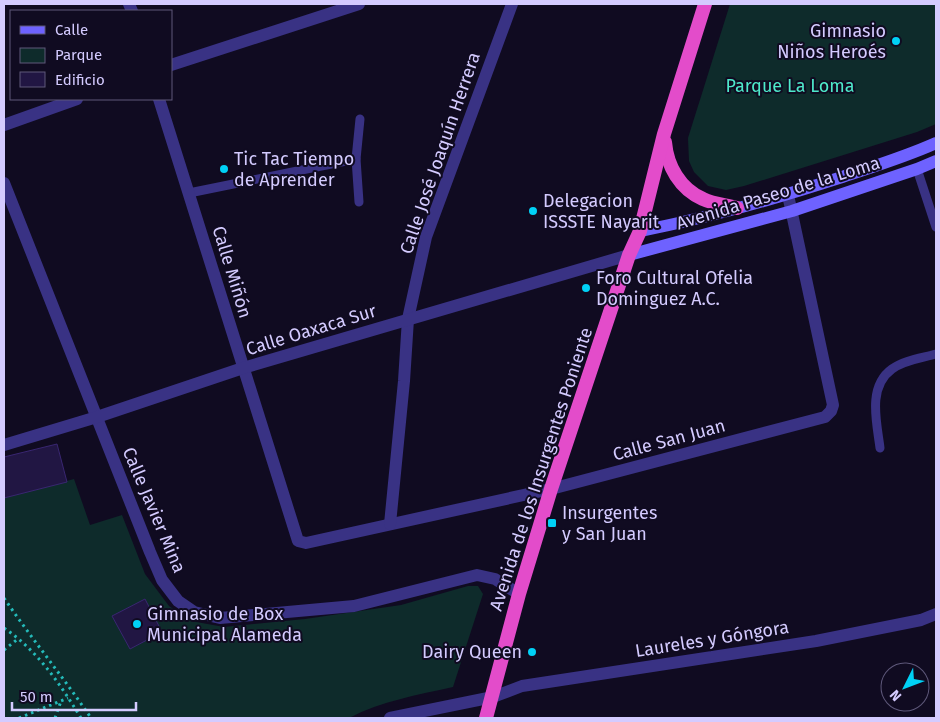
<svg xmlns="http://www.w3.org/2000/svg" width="940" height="722" font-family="'Fira Sans',sans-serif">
<rect width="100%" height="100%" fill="#100b21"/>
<g fill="#0e2b2b">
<polygon points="730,4 936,4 936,124 917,132 744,186 726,190 708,186 694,172 689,161 688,138"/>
<path d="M74,479L90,525L122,515L145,574L169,606L191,621L224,627L305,619L401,605L468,586H478L483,594L453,687C417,695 382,701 349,718H4V498Z"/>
</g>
<g fill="#211643" stroke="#392671">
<polygon points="57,444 67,482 4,498 4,457"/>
<polygon points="145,599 162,632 130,649 112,616"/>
</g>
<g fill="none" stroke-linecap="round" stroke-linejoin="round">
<g stroke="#24bab9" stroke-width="3" stroke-dasharray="2.5 4" stroke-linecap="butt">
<path d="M4,598C32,639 63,677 91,718"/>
<path d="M4,628C38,651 60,684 81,718"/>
<polyline points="4,650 19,638"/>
<polyline points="19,718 68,698"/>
<polyline points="55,718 61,701"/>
</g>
<g stroke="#393284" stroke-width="9">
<polyline points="917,169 936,227"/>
<polyline points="189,193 356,159"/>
<polyline points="359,202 356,159 360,119"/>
<path d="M880,448C877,423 867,387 892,369C904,360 922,358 936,354"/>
</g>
<g stroke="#393284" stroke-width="12">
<polyline points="129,4 132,11"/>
<polyline points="171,65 359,4"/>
<polyline points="159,99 298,541 306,543 551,489 825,417 831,411 833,405 788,195"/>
<polyline points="4,125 77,99"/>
<polyline points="4,183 150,552 162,580 178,601 194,612 220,618 354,606 477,575 495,579 519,594"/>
<polyline points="390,524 404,381 408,319"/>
<polyline points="390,718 493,697 522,686 816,641 921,620 936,614"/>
</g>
<g stroke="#393284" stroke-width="12">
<polyline points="408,319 426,237 512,4"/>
<polyline points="4,445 97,417 243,368 629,255"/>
</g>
<g stroke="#6e62ff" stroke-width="12">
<path d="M640,231C708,218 774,199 839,178C872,167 905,157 936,143"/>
<polyline points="629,255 792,211 917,169 936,161"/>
</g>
<g stroke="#e34cca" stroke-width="14">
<path d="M665,142C667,166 680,189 703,199C713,204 726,205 737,208"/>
<polyline points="486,718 519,594 551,489 629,255 640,231 664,134 705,4"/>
</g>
</g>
<g fill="#00d1f6" stroke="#100b21" stroke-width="2">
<circle cx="896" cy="41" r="5"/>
<circle cx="224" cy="169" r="5"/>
<circle cx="533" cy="211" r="5"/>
<circle cx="586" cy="288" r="5"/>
<rect x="547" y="518" width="10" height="10" rx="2.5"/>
<circle cx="137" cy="624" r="5"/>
<circle cx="532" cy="652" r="5"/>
</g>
<g text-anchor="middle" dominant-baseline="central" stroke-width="4" stroke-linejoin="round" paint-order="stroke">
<g font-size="18" fill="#d4cbff" stroke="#100b21" text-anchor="start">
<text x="886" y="31" text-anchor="end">Gimnasio<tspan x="886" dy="21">Niños Heroés</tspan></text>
<text x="234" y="159">Tic Tac Tiempo<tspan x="234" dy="21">de Aprender</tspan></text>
<text x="543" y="201">Delegacion<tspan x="543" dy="21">ISSSTE Nayarit</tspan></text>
<text x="596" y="278">Foro Cultural Ofelia<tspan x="596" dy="21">Dominguez A.C.</tspan></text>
<text x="562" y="513">Insurgentes<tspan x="562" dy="21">y San Juan</tspan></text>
<text x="147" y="614">Gimnasio de Box<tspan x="147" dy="21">Municipal Alameda</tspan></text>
<text x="522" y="652" text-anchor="end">Dairy Queen</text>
</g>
<g font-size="18" fill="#4ee8ca" stroke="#100b21">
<text x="790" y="86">Parque La Loma</text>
</g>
<g font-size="18" fill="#d4cbff" stroke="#100b21">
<text transform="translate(440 153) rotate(-71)">Calle José Joaquín Herrera</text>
<text transform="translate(778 193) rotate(-17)">Avenida Paseo de la Loma</text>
<text transform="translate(232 272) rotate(73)">Calle Miñón</text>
<text transform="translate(311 330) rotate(-17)">Calle Oaxaca Sur</text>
<text transform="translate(669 440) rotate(-15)">Calle San Juan</text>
<text transform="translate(541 469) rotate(-72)">Avenida de los Insurgentes Poniente</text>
<text transform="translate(154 510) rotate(67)">Calle Javier Mina</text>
<text transform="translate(712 639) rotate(-9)">Laureles y Góngora</text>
</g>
</g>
<rect width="940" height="722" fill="none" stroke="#d4cbff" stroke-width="10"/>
<rect x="10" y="10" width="162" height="90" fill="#100b21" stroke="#5e587a"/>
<rect x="20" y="26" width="25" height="8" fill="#6e62ff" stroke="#5e587a"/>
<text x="55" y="35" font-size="15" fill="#d4cbff">Calle</text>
<rect x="20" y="48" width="25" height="15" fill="#0e2b2b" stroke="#5e587a"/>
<text x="55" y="60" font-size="15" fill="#d4cbff">Parque</text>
<rect x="20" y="72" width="25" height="15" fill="#211643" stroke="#5e587a"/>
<text x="55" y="85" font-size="15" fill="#d4cbff">Edificio</text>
<g transform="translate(905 687) rotate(228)"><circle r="24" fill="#100b21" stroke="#5e587a"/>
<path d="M0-4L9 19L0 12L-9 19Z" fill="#00d1f6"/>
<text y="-8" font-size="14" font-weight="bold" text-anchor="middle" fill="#d4cbff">N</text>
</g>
<path d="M12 702v8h124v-8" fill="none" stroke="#d4cbff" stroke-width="2.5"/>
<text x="20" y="702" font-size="15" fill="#d4cbff" stroke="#100b21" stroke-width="4" paint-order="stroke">50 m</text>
</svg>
